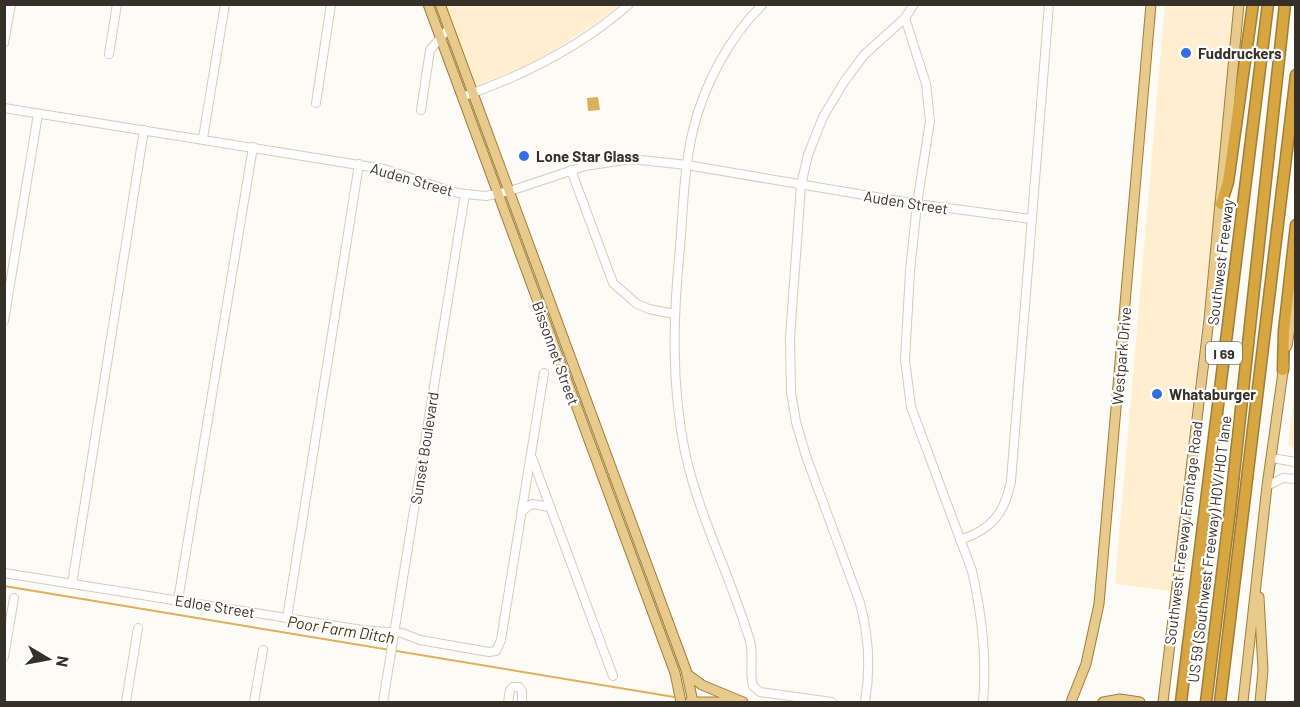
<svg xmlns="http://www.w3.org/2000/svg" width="1300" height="707" font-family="Barlow,sans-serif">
<rect width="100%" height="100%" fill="#fdfbf6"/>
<g fill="#ffeed0">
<polygon points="445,5 445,4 619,5 596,23 551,52 524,66 476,86"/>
<polygon points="1165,5 1238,5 1171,591 1115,584"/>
<polygon points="1295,390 1296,449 1295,449 1288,445"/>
</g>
<polygon fill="#ddb05c" points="598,97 600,110 588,111 587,98"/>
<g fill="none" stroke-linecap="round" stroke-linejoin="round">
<polyline stroke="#ddb05c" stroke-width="2" points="4,586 674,697"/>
<g stroke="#d8cbb5" stroke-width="10">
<g id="minor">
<path d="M763,4C729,37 704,85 693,130C684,168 683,209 680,248C673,317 671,383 685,452C699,517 731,577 750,641C754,656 749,672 753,686L760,692L832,702"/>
<path d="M905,18L926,84L930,121L917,204L910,271L905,360L911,407L972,571C982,615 987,658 983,702"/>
<polyline points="4,43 11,4"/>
<polyline points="109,54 117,4"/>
<path d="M462,97C522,76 581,47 629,4"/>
<polyline points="316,103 331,4"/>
<polyline points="4,108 384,169 453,192 465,194 486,196 510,191 585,166 631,159 687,165 917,204 1031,219"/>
<polyline points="421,110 430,50 449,28"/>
<polyline points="203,138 225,4"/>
<polyline points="571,170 613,283 637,304 649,309 674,314"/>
<polyline points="4,321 38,114"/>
<polyline points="532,458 613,676"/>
<polyline points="1271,458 1296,462"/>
<polyline points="1267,486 1283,478 1296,479"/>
<polyline points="522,511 532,504 550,507"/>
<path d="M960,540C991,530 1005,513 1011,481L1049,4"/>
<polyline points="4,573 362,630 402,633 420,640 489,652 496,651 501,640 544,373"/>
<polyline points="72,584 144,130"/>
<polyline points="178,600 253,147"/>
<polyline points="287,618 359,164"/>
<polyline points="4,657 14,598"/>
<polyline points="126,702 138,628"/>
<polyline points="254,702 263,650"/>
<polyline points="383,702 465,194"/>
<polyline points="508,702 510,690 513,687 519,687 522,691 522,702"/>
<path d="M865,702C871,668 869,637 860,603L806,456L796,422L791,392L790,338L801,185L808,155L823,117L844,82L864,55L905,18L914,4"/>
</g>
</g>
<g stroke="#9f7d38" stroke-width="11">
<g id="major">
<polyline points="428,4 675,673 681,702"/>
<polyline points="440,4 686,670 693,702"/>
<polyline points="1287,346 1296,290"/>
<polyline points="1259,597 1263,670 1260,702"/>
<polyline points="687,674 702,685 743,702"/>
<polyline points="690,702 736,702"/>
<polyline points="1071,702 1086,664 1099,604 1151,4"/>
<polyline points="1103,702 1120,699 1140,702"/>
<polyline points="1163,702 1209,319 1239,4"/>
<polyline points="1243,702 1267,486 1284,365"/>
</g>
</g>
<g stroke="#9f7d38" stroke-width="13">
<g id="highway">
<polyline points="1221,204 1228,182 1253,4"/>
<polyline points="1283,370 1284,331 1296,225"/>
<polyline points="1181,702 1268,4"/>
<polyline points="1206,702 1230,510 1285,4"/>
<polyline points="1220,702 1296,75"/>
</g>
</g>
<use href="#minor" stroke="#fff" stroke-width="8"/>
<use href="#major" stroke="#e8ca8c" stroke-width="9"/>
<use href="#highway" stroke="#d8a640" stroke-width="10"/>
</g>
<g fill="#346fde" stroke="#fff" stroke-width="2">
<circle cx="1186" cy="53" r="6"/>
<circle cx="524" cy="156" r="6"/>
<circle cx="1157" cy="394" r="6"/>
</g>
<g text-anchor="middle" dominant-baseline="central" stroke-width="4.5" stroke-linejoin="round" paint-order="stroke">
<rect fill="#fff" stroke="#726f68" stroke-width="1.5" x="1206" y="342" width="36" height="22" rx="4.5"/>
<g font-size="14" font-weight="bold" fill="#363128">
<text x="1224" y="353">I 69</text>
</g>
<g font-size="15" font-weight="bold" fill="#363128" stroke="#fff" text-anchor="start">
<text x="1198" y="53">Fuddruckers</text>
<text x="536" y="156">Lone Star Glass</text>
<text x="1169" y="394">Whataburger</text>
</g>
<g font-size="15" fill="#363128" stroke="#fff">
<text transform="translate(412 179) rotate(16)">Auden Street</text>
<text transform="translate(906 202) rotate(9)">Auden Street</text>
<text transform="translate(1220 262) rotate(-83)">Southwest Freeway</text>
<text transform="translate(556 353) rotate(70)">Bissonnet Street</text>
<text transform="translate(1121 356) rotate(-85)">Westpark Drive</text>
<text transform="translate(424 448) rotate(-81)">Sunset Boulevard</text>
<text transform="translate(1183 533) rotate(-83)">Southwest Freeway Frontage Road</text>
<text transform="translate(1209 549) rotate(-83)">US 59 (Southwest Freeway) HOV/HOT lane</text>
<text transform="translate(215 606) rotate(9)">Edloe Street</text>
</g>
<g font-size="16" font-style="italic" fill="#46340f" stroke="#fff">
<text transform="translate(341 629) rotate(9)">Poor Farm Ditch</text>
</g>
</g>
<rect width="1300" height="707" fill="none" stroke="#363128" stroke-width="12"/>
<g transform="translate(48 659) rotate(100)" stroke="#ffffff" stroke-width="4.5" paint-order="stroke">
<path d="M0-4.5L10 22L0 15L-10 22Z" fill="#363128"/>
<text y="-9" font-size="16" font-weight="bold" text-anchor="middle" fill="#363128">N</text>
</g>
</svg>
